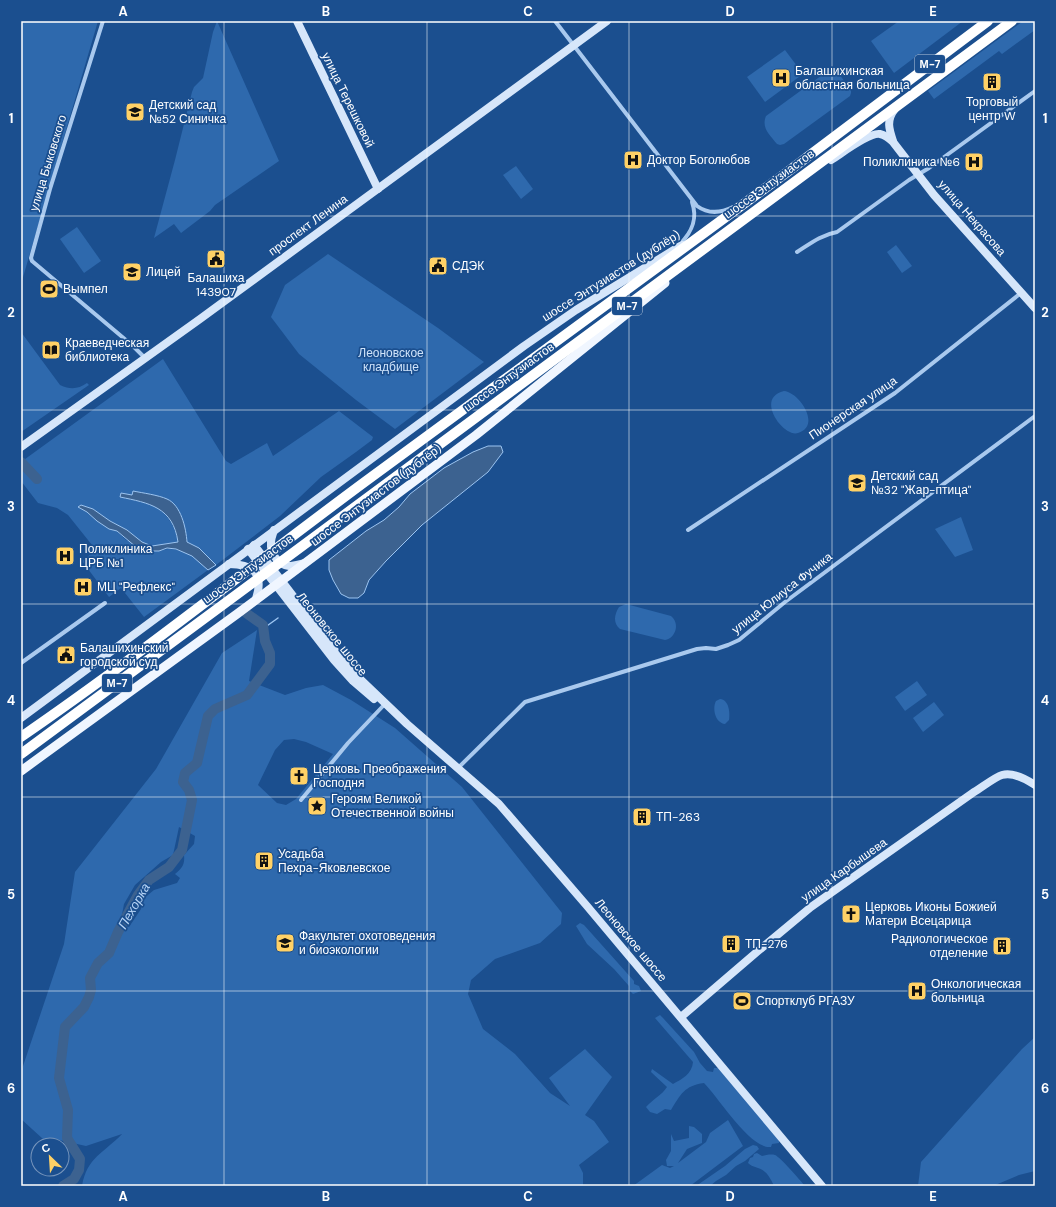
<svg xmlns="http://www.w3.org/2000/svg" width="1056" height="1207" font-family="'DM Sans',sans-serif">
<rect width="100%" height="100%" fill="#1b4f8f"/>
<g fill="#2e69ad" fill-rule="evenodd">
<polygon points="21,21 98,21 21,284"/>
<polygon points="217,21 279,161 215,205 210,211 181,233 174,224 154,238 175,160 192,92 194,87 203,78 213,32"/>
<polygon points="899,21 963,21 894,73 871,41"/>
<polygon points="1023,21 1035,21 1035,30 1002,54 999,51 934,99 928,91"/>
<polygon points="785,50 803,74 765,102 747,77"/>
<path d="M833,69L836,70L851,90V93L850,96L784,144L780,145L777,144C770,135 761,128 766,116L829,70Z"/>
<polygon points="516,166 533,189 521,199 503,175"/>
<polygon points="77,227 101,261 84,273 60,239"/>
<polygon points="896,245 912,266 902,273 887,252"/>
<polygon points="328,254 438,328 484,362 395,429 356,400 299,354 271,317 285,285"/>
<path d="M21,332L60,385C71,390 78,389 87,383L89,385L21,432Z"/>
<path d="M163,359L226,461L231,464L267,443L273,456L339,411L373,437L372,440L356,452L321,477L280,516L216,565L199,548L187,542L184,526L179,512L133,492L132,495L121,493L120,496C129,499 140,500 148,503C165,510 175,524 178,542L152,546L142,542L127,530L110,521L93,509L81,506L79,507L87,512L97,521L109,529L117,531L126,540L159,551C179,544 194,556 208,570L144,617L121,588L109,597L82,561L96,550L68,515L57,508L38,503L21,481V462Z"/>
<path d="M784,391C799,392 822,426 798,433C784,438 754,398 784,391Z"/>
<polygon points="961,517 973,550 955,557 935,529"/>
<path d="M626,604L671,616C680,623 676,638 665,640L620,629C613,623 614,615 619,607Z"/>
<path d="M257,630L249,681L285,695L306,688L323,685L351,700L395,728L462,787L562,913L561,924L540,943L495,959L471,980L468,994L483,1029L515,1054L550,1093L570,1106L549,1078L585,1049L612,1077L585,1115L594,1121L609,1142L579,1165L583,1173V1186H82C87,1157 104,1153 122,1134L86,1146L59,1140L43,1139L21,1119V1072L64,944L75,872L156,769L222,653ZM294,739L306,742L333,754L296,799L286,805L277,803L258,785L275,750L284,740ZM179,827L195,836L194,844L184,855C185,865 182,868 175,874L180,878L177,883L154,890L143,899L141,909L129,927L120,925L124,904L135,885L161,862L173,855Z"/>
<polygon points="917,681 927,695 905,711 895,697"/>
<path d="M720,699C729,700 730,712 729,720L725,724C715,723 712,708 716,701Z"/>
<polygon points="934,702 944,715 923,732 913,718"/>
<polygon points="580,923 584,925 634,981 634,984 639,986 641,991 633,994 629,990 629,986 614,969 587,944 576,926"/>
<path d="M660,1015L663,1018L673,1029L694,1052L700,1063L707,1071L713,1072L714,1068H718L779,1139V1143L772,1144L771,1147C751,1150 718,1097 704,1083C684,1086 681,1094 671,1110L665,1109L657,1114L650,1112L646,1107C653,1099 662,1095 667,1087L651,1072L652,1069L673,1084C682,1079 692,1074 693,1062L655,1018Z"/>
<polygon points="1035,1037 1035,1171 1019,1175 993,1186 918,1186 921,1162 1022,1049"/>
<polygon points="728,1120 743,1146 690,1186 633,1186 662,1165 670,1168 674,1166 667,1166 666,1160 671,1151 671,1134 674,1141 689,1138 689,1126 694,1127 702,1134 702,1143 687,1149 678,1163 706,1142 710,1133"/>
<polygon points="753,1145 757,1146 759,1149 745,1161 736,1166 726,1175 716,1181 710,1186 696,1186 725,1166 745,1149"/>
<path d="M757,1153L762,1156C766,1155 771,1154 775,1155C780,1157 800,1180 805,1186H774C772,1182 769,1175 765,1172C760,1167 753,1168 748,1163L750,1158L753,1157L754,1154Z"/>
</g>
<g fill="#3c6290" stroke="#9cc4f0">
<polygon points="488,446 501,446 503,452 488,472 422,525 386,561 369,580 364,593 358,598 349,598 341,594 333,580 329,570 329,560 366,531 384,520 399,507 410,494 444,468 473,452"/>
<path d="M133,491C143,493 158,495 167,499C181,505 186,528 187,542L199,548L216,565L208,570L192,556L176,549L167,548L159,551H148L136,547L117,531L109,529L97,521L87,512L78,507L81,505L93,509L110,521L127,530L142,542L152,546L178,542C173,507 149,503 120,497L121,493L132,495Z"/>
</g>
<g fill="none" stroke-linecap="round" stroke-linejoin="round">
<polyline stroke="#9cc4f0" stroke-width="1.5" points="264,628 278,618"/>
<g stroke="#3c6290" stroke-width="10">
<polyline points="21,462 37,479"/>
<polyline points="63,1186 74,1179 79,1170 80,1159 67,1138 68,1110 59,1078 65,1027 84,1007 89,997 91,990 90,978 98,963 109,953 118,932 138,895 149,880 169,867 182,850 192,800 189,790 183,782 185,773 197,763 208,716 215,709 247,695 270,664 270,653 265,641 263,625 246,613"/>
</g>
<g stroke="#a9c9ee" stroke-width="4">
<polyline points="103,21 50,189 31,258 32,261 133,346 145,358"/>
<path d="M555,21L697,206C708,214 721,213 733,207"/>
<path d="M680,244C692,232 698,219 692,202"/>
<path d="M797,252C811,243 821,235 837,232L909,180L929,168L1035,91"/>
<polyline points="688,530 895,393 1021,293"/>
<polyline points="21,663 105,603"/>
<polyline points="458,768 525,702 697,649 706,648 716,649 728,645 739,640 785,602 1035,416"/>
<polyline points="301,800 348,743 383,706"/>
</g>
<g stroke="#d6e6fa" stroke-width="8">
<polyline points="297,21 378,189"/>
<path d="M893,141C889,129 886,120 895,109"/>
<path d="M831,160C841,154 869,132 880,134C885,135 889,138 893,142L934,195L1035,308"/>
<polyline points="21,447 200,319 607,21"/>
<path d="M274,530C273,534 271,538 271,542C270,553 278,565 289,566C294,566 300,564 305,563"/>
<polyline points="254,545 339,656 362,681 407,724 499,804 587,906 822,1186"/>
<polyline points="248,549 334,660 353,681 374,699"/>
<path d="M229,564C254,564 264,574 256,599"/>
<polyline points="21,718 524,346 576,310 682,245"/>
<path d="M681,1017L758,951L811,907L974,792C981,788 995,777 1002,775C1013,772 1026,779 1035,785"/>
</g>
<polyline stroke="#f0f6ff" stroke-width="9" points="21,771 237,614 476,435 665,283"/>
<g stroke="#fff" stroke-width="10">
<path d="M21,737C139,656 251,566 366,481C507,377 649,275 790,170C856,121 922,71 988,21"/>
<polyline points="21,754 1012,21"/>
</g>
</g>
<path fill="none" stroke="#fff" stroke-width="1" stroke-opacity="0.55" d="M224,21V1186M427,21V1186M629,21V1186M832,21V1186M21,216H1035M21,410H1035M21,604H1035M21,797H1035M21,991H1035"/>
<defs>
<g id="hospital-square" transform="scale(1)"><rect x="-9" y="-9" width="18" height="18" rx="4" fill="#ffd166" stroke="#1b4f8f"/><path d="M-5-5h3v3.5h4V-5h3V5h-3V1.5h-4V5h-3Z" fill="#111"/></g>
<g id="building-square" transform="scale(1)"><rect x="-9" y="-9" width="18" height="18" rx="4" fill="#ffd166" stroke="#1b4f8f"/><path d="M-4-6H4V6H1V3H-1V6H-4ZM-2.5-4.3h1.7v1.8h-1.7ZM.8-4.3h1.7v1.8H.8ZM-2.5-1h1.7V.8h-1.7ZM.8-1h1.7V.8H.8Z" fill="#111"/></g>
<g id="school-square" transform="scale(1)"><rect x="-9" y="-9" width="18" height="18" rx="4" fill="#ffd166" stroke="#1b4f8f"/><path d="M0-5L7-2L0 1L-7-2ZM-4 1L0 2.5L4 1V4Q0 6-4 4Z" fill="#111"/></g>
<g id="civic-square" transform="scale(1)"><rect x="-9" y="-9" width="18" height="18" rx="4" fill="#ffd166" stroke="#1b4f8f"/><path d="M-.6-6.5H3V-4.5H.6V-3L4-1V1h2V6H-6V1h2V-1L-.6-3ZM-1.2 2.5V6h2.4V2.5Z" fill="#111"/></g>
<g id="stadium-square" transform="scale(1)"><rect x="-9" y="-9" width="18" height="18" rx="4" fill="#ffd166" stroke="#1b4f8f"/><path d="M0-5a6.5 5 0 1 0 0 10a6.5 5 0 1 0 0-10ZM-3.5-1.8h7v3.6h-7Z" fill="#111"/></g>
<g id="library-square" transform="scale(1)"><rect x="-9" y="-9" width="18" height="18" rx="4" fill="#ffd166" stroke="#1b4f8f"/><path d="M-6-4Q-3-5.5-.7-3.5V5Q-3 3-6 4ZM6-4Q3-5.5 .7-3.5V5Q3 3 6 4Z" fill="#111"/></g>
<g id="church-square" transform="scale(1)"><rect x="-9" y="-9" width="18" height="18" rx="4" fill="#ffd166" stroke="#1b4f8f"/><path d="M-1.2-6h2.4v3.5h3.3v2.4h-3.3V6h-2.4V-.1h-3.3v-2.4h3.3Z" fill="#111"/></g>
<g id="sight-square" transform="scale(1)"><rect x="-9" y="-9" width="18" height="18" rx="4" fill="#ffd166" stroke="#1b4f8f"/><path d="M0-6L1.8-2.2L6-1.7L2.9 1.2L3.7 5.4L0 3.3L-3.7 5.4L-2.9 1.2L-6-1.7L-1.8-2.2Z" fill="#111"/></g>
<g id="university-square" transform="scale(1)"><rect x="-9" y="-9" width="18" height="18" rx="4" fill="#ffd166" stroke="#1b4f8f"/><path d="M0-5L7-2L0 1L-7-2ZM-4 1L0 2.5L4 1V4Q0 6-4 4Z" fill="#111"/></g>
</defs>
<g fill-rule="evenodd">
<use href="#hospital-square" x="781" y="78"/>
<use href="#building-square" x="992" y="82"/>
<use href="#school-square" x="135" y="112"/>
<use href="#hospital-square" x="633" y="160"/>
<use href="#hospital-square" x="974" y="162"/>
<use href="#civic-square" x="216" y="259"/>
<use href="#civic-square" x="438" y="266"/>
<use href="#school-square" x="132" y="272"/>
<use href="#stadium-square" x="49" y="289"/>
<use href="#library-square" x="51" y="350"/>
<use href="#school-square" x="857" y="483"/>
<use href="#hospital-square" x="65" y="556"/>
<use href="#hospital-square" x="83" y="587"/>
<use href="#civic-square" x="66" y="655"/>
<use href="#church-square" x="299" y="776"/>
<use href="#sight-square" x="317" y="806"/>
<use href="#building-square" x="642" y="817"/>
<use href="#building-square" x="264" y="861"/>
<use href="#church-square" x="851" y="914"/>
<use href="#university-square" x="285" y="943"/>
<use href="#building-square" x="731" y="944"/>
<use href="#building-square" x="1002" y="946"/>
<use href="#hospital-square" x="917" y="991"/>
<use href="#stadium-square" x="742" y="1001"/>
</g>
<g text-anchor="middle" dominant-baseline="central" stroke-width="3.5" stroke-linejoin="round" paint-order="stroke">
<g fill="#1b4f8f" stroke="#bbcadd" stroke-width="1">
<rect x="915" y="55" width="30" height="18" rx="3"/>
<rect x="612" y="297" width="30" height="18" rx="3"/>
<rect x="102" y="674" width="30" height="18" rx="3"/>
</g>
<g font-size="11" font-weight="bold" fill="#fff">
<text x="930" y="64">М-7</text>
<text x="627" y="306">М-7</text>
<text x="117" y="683">М-7</text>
</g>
<g font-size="12" fill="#fff" stroke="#1b4f8f" text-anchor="start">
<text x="795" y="71">Балашихинская<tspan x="795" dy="14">областная больница</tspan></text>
<text x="992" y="102" text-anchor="middle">Торговый<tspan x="992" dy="14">центр W</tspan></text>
<text x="149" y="105">Детский сад<tspan x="149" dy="14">№52 Синичка</tspan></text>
<text x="647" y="160">Доктор Боголюбов</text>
<text x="960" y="162" text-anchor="end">Поликлиника №6</text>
<text x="452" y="266">СДЭК</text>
<text x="146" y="272">Лицей</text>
<text x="216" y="278" text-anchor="middle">Балашиха<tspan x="216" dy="14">143907</tspan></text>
<text x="63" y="289">Вымпел</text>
<text x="65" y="343">Краеведческая<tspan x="65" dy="14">библиотека</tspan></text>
<text x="871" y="476">Детский сад<tspan x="871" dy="14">№32 "Жар-птица"</tspan></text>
<text x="79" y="549">Поликлиника<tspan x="79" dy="14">ЦРБ №1</tspan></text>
<text x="97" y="587">МЦ "Рефлекс"</text>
<text x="80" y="648">Балашихинский<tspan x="80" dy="14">городской суд</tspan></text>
<text x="313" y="769">Церковь Преображения<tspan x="313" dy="14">Господня</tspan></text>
<text x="331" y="799">Героям Великой<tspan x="331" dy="14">Отечественной войны</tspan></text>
<text x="656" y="817">ТП-263</text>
<text x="278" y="854">Усадьба<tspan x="278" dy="14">Пехра-Яковлевское</tspan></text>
<text x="865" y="907">Церковь Иконы Божией<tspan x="865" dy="14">Матери Всецарица</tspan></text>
<text x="299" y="936">Факультет охотоведения<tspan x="299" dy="14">и биоэкологии</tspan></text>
<text x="988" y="939" text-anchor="end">Радиологическое<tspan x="988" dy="14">отделение</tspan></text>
<text x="745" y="944">ТП-276</text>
<text x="931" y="984">Онкологическая<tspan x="931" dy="14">больница</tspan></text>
<text x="756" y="1001">Спортклуб РГАЗУ</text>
</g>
<g font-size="12" fill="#fff" stroke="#1b4f8f">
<text transform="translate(348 100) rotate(64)">улица Терешковой</text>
<text transform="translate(48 163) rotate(-73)">улица Быковского</text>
<text transform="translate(769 184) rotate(-36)">шоссе Энтузиастов</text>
<text transform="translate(972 218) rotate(49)">улица Некрасова</text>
<text transform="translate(308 225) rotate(-36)">проспект Ленина</text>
<text transform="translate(611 276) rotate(-32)">шоссе Энтузиастов (дублёр)</text>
<text transform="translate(509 377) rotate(-36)">шоссе Энтузиастов</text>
<text transform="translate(853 408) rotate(-34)">Пионерская улица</text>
<text transform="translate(376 495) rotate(-37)">шоссе Энтузиастов (дублёр)</text>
<text transform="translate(248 569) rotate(-36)">шоссе Энтузиастов</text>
<text transform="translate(782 593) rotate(-38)">улица Юлиуса Фучика</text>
<text transform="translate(332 634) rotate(51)">Леоновское шоссе</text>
<text transform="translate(844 870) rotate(-35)">улица Карбышева</text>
<text transform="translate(631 940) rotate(50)">Леоновское шоссе</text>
</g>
<g font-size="12" fill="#cfe3fa" stroke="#1b4f8f">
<text x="391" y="353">Леоновское<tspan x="391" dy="14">кладбище</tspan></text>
</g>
<g font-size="13" font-style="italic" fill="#b5d3f5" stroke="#1b4f8f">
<text transform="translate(134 906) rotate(-60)">Пехорка</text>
</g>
</g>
<rect width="1056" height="1207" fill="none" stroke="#1b4f8f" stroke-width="44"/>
<g transform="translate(50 1157) rotate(335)"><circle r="19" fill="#1b4f8f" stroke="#7695bc"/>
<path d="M0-3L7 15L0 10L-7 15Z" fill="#ffd166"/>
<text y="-6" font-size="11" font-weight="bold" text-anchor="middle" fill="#ffffff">С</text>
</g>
<rect x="22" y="22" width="1012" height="1163" fill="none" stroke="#fff" stroke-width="1.5"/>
<g font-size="13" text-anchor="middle" font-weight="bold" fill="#fff">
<text x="123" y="16">A</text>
<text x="326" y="16">B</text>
<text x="528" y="16">C</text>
<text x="730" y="16">D</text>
<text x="933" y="16">E</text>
<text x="11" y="123">1</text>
<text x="1045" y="123">1</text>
<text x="11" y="317">2</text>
<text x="1045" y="317">2</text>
<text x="11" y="511">3</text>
<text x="1045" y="511">3</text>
<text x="11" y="705">4</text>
<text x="1045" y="705">4</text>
<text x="11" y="899">5</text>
<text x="1045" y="899">5</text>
<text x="11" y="1093">6</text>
<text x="1045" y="1093">6</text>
<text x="123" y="1201">A</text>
<text x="326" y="1201">B</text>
<text x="528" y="1201">C</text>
<text x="730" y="1201">D</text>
<text x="933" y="1201">E</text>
</g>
</svg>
